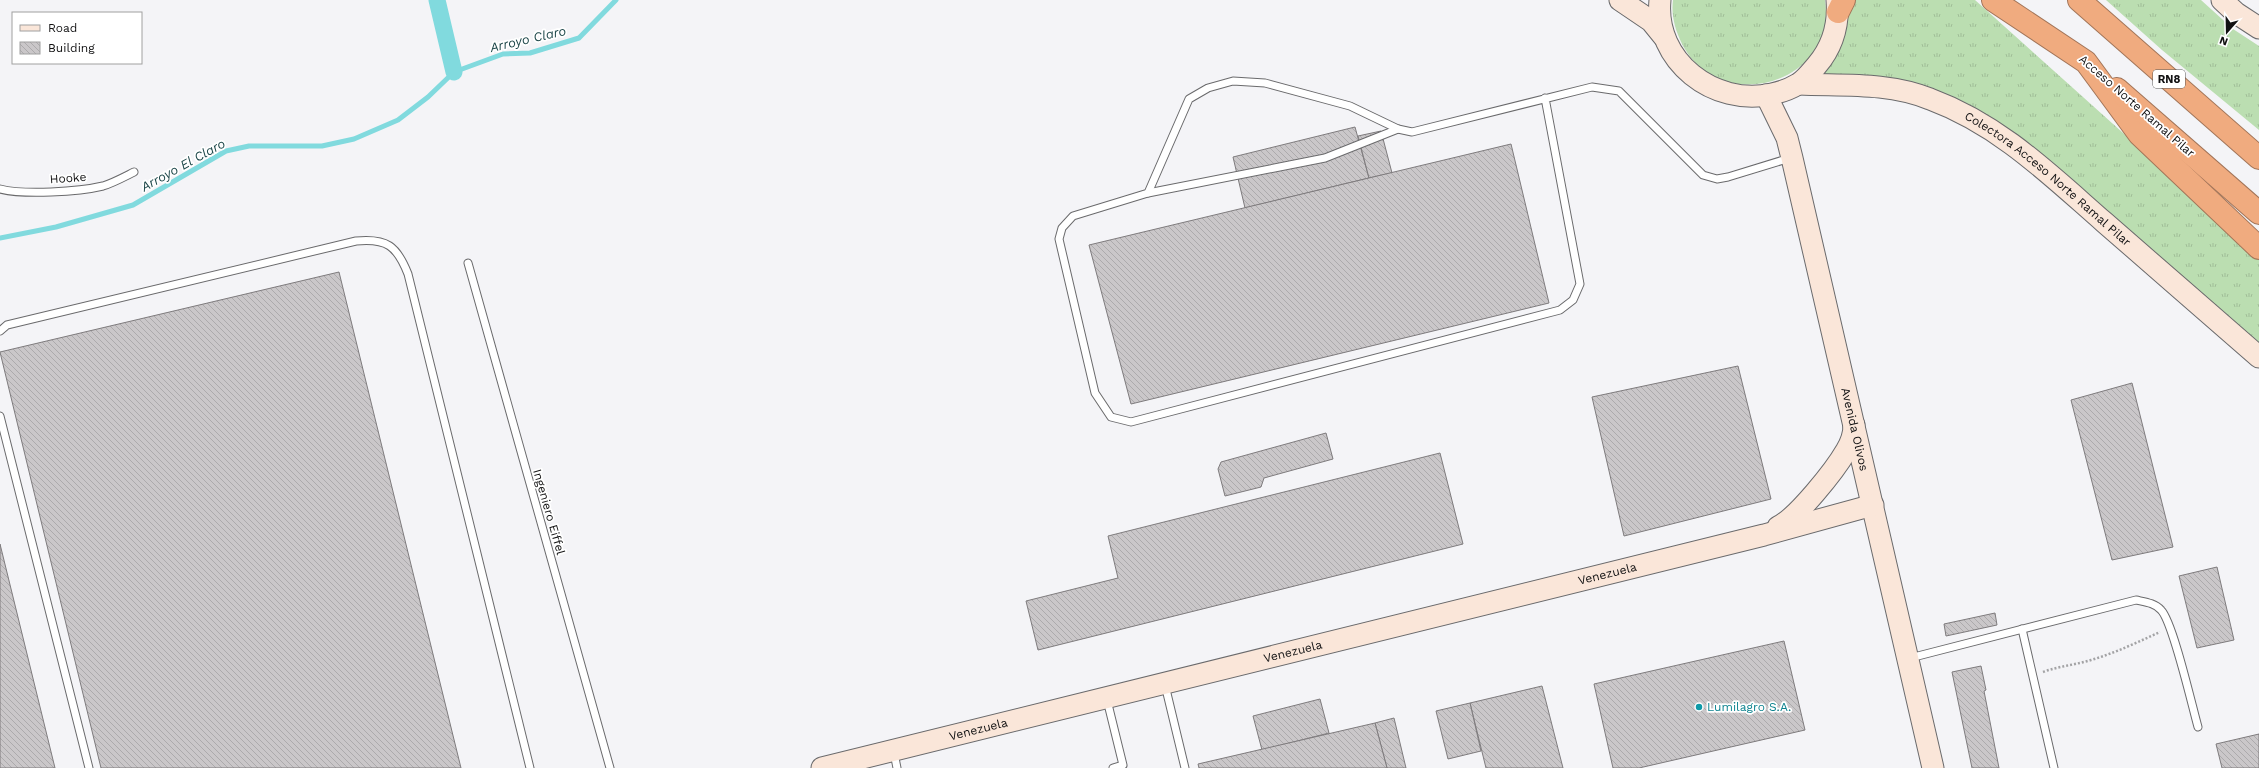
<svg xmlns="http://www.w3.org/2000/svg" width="2259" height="768" font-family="'Work Sans',sans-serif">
<defs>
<pattern id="grass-tufts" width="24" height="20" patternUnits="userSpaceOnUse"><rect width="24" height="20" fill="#bbdeb1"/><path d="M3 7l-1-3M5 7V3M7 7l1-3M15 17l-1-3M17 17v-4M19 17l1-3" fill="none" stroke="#a0bd97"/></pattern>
<pattern id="building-back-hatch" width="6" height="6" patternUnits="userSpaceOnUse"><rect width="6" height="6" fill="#cac7c9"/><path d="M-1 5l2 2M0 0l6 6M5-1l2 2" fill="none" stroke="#acaaac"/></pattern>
</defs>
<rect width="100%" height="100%" fill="#f4f4f7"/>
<g fill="url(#grass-tufts)">
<path d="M1673,0H1825C1838,83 1720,118 1682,44C1675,30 1671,15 1673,0Z"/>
<polygon points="1852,0 1975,0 2259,255 2259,348 2018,136 1980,111 1943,94 1821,79 1829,66"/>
<polygon points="2106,0 2201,0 2233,29 2259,46 2259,130 2162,50"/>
</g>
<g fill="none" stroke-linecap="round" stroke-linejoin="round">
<polyline stroke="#81dade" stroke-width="5" points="0,238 56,227 133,205 226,151 249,146 322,146 354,139 398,120 428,97 454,72 503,54 530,53 579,38 616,0"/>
<polyline stroke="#81dade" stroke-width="17" points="437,0 454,72"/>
</g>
<g fill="url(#building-back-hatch)" stroke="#7e7b7d">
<polygon points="1355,127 1369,178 1245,208 1233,157"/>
<polygon points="1381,131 1392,173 1369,178 1358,136"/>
<polygon points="1511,144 1549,303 1131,404 1089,245"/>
<polygon points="339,272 461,768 101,768 0,352"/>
<polygon points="1738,366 1771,499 1624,536 1592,397"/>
<polygon points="2132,383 2173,547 2112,560 2071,400"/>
<polygon points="1326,433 1333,459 1264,478 1261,487 1225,496 1218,469 1221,462"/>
<polygon points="1440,453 1463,544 1038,650 1026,601 1118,578 1108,536"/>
<polygon points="0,544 55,768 0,768"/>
<polygon points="2217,567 2234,640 2197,648 2179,576"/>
<polygon points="1995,613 1997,625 1946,636 1944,624"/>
<polygon points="1784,641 1805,730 1639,768 1613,768 1594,684"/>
<polygon points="1981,666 1986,690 1984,691 1999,768 1972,768 1952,672"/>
<polygon points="1542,686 1563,768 1486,768 1470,703"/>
<polygon points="1320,699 1329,733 1262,750 1253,716"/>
<polygon points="1470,703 1481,751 1448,759 1436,711"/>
<polygon points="1394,718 1406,768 1387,768 1375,723"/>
<polygon points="1375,723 1387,768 1199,768 1198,764"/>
<polygon points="2259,734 2259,768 2222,768 2216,744"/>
</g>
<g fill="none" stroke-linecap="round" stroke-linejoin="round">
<g stroke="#6a6a6c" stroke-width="9">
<g id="lane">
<polyline points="1545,98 1580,284 1573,300 1560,310 1131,422 1111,417 1095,393 1059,239 1062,228 1073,216 1148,193 1189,99 1208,88 1233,81 1265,83 1350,106 1398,129 1412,132 1592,87 1619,91 1703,175 1717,179 1728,177 1790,158"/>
<path d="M0,189C24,195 78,192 103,186C113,183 124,177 134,172"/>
<polyline points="1148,193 1325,158 1398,129"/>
<polyline points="468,263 610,768"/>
<path d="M0,331L7,325L356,241C387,238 397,246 408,274L530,768"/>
<polyline points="0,416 89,768"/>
<polyline points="2022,629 2054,768"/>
<path d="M1910,658L2136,600C2145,602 2155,603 2161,610C2173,622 2192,706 2198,727"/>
<polyline points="1165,685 1185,768"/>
<polyline points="1107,700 1123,765 1113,768"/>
<polyline points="894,753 897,768"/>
</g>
</g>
<g stroke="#6a6a6c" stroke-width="23">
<g id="secondary">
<polyline points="1620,0 1651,21 1664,37"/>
<path d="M1660,0C1654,61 1714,107 1772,94C1781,92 1790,89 1798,84C1805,80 1811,72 1817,65C1833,46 1839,24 1837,0"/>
<polyline points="2222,0 2236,13 2259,28"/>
<path id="s1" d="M1799,84C1843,86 1888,82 1930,99C2000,125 2049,174 2104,222C2156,267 2207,312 2259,357"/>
<path id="s2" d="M1766,95L1787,138L1792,158L1933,768"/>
<path d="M1778,527C1797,518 1835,470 1846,451C1851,443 1854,434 1854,425"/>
<path id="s3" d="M822,768L1764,535L1873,505"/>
</g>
</g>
<g stroke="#a27559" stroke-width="24">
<g id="highway">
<polyline points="1993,0 2086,62 2139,134 2259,248"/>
<polyline points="2079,0 2259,158"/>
<polyline points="1838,12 1844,0"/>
<polyline points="2117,89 2259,213"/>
</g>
</g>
<path stroke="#a3a3a5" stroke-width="2.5" stroke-dasharray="2 2" stroke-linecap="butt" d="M2043,672C2059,666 2075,665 2091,660C2115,653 2138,642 2160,632"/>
<use href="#lane" stroke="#fff" stroke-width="7"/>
<use href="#secondary" stroke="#fae6d9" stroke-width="21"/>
<use href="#highway" stroke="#f0ab7f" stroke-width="22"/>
</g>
<circle fill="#0f9aa8" stroke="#fff" stroke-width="1.5" cx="1699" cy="707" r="4"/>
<g text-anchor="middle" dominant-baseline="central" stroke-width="3.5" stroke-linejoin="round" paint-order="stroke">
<rect fill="#fff" stroke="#585859" stroke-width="1" x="2153" y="70" width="32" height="18" rx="3"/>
<g font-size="11" font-weight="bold" fill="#111112">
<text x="2169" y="79">RN8</text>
</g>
<g font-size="12" fill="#111112" stroke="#fff">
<text transform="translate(2137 106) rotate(41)">Acceso Norte Ramal Pilar</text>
<text transform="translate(68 178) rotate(-4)">Hooke</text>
<text stroke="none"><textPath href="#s1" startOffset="276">Colectora Acceso Norte Ramal Pilar</textPath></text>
<text stroke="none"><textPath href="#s2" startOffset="347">Avenida Olivos</textPath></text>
<text transform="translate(549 512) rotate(74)">Ingeniero Eiffel</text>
<text stroke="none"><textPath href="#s3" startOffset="809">Venezuela</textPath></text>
<text stroke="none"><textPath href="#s3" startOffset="485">Venezuela</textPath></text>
<text stroke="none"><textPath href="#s3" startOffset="161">Venezuela</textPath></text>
</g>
<g font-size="12" fill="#0d838f" stroke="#fff" text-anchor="start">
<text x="1707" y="707">Lumilagro S.A.</text>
</g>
<g font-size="13" font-style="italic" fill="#1d4749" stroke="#fff">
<text transform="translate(528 39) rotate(-13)">Arroyo Claro</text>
<text transform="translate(183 165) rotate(-29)">Arroyo El Claro</text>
</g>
</g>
<rect x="12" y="12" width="130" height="52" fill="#ffffff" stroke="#a0a0a0"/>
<rect x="20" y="25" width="20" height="6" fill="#fae6d9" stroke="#a0a0a0"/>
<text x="48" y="32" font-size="12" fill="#111112">Road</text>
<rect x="20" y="42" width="20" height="12" fill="url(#building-back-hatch)" stroke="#a0a0a0"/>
<text x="48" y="52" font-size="12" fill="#111112">Building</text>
<g transform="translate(2227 32) rotate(200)" stroke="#ffffff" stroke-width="3" paint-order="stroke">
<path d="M0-3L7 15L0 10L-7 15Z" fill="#111112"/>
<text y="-6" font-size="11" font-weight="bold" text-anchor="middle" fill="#111112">N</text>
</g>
</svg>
